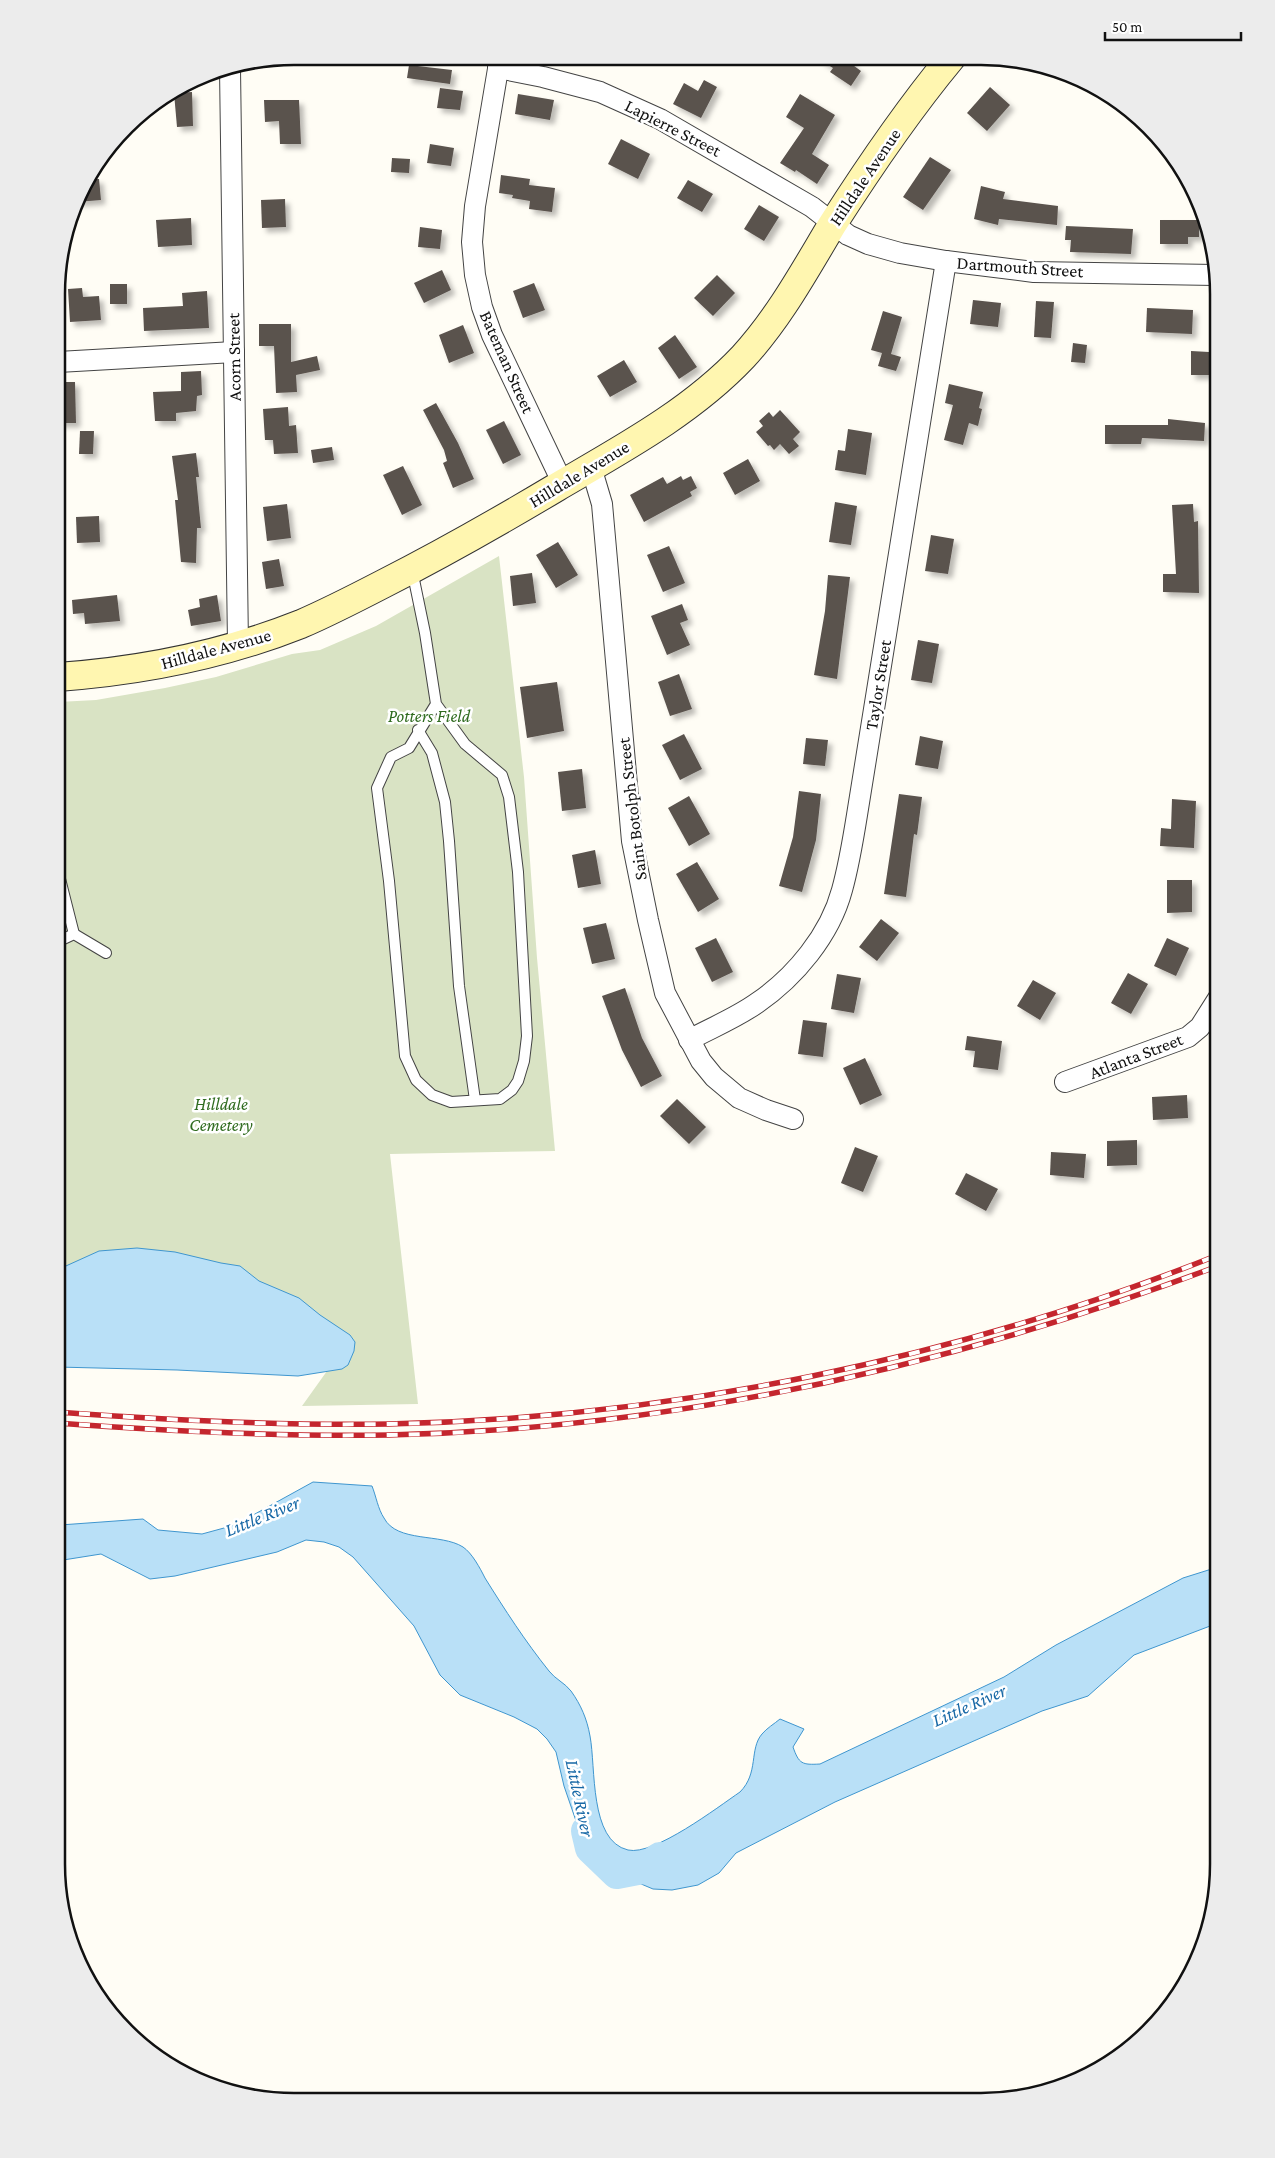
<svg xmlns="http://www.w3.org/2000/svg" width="1275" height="2158" font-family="'Crimson Pro',serif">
<defs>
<filter id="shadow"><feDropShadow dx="4.5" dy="4.5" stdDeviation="2.5" flood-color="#0004"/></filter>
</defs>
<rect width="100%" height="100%" fill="#fffdf5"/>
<polygon fill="#d9e3c4" points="499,556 524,777 537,958 555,1151 390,1154 418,1404 302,1406 342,1350 57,1295 58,702 96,700 165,688 216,677 292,654 320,650 376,626"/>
<g fill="#b9e0f7" stroke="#3f96cf">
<polygon points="137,1248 175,1252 221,1263 240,1266 259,1281 299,1298 320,1315 350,1335 355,1342 354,1351 348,1365 342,1369 298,1376 177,1370 57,1367 57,1270 99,1251"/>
<path d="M313,1482L372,1486C376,1496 378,1509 384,1518C397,1543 441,1533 463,1547C472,1553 480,1568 485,1578C505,1610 525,1641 549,1671C555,1679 565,1683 571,1691C581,1705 587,1719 590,1736C596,1767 589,1841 628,1850C654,1856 718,1807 740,1792C759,1773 749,1749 762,1734C767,1728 774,1724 780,1719L804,1729L793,1747C799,1764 802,1765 820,1764L1004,1677L1056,1645L1183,1578L1218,1567V1623L1134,1655L1088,1696L1042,1711L835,1802L736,1853L719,1873L698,1885L672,1890L653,1889L634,1881L587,1853L564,1786L556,1752L547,1739L537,1729L514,1717L460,1695L440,1675L414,1626L353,1557L339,1547L324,1542L306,1540L277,1552L175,1576L150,1579L101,1554L57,1561V1526L60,1525L143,1519L158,1530L202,1534L235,1525Z"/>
</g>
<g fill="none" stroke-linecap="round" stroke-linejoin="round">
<polyline stroke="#b9e0f7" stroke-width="32" points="587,1831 591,1848 617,1873 648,1867 660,1858"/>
</g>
<g fill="#5a524d" filter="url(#shadow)">
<polygon points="817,58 853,58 850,63 861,71 851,86 830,72 833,68"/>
<polygon points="409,65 452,70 450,84 407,78"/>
<polygon points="704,80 717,87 701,118 673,104 684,83 698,91"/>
<polygon points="990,87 1010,105 987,131 967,113"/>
<polygon points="440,88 463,91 460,110 437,108"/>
<polygon points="192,92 193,126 177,127 174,93"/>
<polygon points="518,94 554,100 550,120 515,114"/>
<polygon points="800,94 835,115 812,154 829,165 817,184 796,170 795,172 780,163 804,128 786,117"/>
<polygon points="264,100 299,100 301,144 280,144 279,121 265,122"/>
<polygon points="621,139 650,154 638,179 608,164"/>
<polygon points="430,144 454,148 451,166 427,163"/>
<polygon points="930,157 951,170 923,210 903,197"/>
<polygon points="392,158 410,159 409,173 391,172"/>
<polygon points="501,175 530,179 529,185 555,188 552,212 529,209 530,201 512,198 513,195 499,193"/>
<polygon points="88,179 99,179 101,200 77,202 81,189"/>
<polygon points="688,180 713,194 702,212 677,198"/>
<polygon points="981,186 1005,192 1003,199 1058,206 1057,225 999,219 998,225 974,219"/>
<polygon points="285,199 286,227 262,228 261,200"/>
<polygon points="759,205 779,217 764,241 744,229"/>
<polygon points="191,218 192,245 158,247 156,220"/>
<polygon points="1160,220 1199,220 1199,237 1188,237 1188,244 1160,244"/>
<polygon points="1066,226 1133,229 1131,254 1070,252 1071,240 1065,240"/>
<polygon points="420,227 442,230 440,249 418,247"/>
<polygon points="442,270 451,290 424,303 414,283"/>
<polygon points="717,275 735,293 713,316 694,298"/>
<polygon points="534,283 545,310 523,318 513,291"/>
<rect x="110" y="284" width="17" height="20"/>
<polygon points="82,288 83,297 99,296 101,320 70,322 68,289"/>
<polygon points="207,291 209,328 144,331 143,308 183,306 182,293"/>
<polygon points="973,300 1001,303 998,327 970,324"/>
<polygon points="1036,301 1054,302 1051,338 1034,337"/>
<polygon points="1147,308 1193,310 1192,334 1146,332"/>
<polygon points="883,311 902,317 891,354 901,357 896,371 878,366 882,353 871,350"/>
<polygon points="259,324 291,324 291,362 317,356 320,370 296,375 297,392 276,393 274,346 259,346"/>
<polygon points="463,325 474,353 449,363 439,335"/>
<polygon points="675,335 697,367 679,379 658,348"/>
<polygon points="1073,343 1087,345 1085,363 1071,362"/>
<polygon points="1191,351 1209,352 1209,375 1191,375"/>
<polygon points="624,360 637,382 610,397 597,376"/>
<polygon points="201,371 202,395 197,396 196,411 176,413 176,421 155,421 153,392 181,391 181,372"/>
<polygon points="58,382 75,382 76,423 58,423"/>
<polygon points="949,384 983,392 979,408 982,409 978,426 969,423 963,445 944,440 953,405 945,403"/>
<polygon points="436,403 458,443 474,479 453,488 443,463 447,461 444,450 423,410"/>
<polygon points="288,407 289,426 296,425 298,453 274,454 273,440 265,440 263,409"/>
<polygon points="780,410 800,432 793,439 799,446 789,454 780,444 774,450 770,445 768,446 756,432 763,426 759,421 769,412 773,417"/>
<polygon points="1168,419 1205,423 1204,441 1142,438 1141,444 1105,444 1105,425 1168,425"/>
<polygon points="504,421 521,455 503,464 486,430"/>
<polygon points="848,429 872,433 866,475 835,470 838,450 845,451"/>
<polygon points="80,431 94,431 93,454 79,454"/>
<polygon points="332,447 334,460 313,463 311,450"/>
<polygon points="196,453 199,477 196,477 201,528 197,528 196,563 181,562 175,500 178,500 172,456"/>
<polygon points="748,459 760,481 735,495 723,473"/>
<polygon points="403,466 422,505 402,515 383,475"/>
<polygon points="681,476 683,480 691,476 697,488 690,492 692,496 644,522 630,495 663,477 667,484"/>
<polygon points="835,502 857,506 851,545 829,542"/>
<polygon points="287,504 291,538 267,541 263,507"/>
<polygon points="1193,504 1194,522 1198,521 1199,593 1163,592 1163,574 1176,574 1172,505"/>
<polygon points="99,516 100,542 77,543 76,517"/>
<polygon points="931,535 954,539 948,574 925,571"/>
<polygon points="558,542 578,575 556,588 536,555"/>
<polygon points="669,546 685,583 663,592 647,555"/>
<polygon points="279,559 284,586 266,589 262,562"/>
<polygon points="532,573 536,603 513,606 510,576"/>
<polygon points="828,575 850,577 837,679 814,675 825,611"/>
<polygon points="117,595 120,621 85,624 84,613 73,614 72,600"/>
<polygon points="217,595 221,621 191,626 188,610 200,607 199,599"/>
<polygon points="682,604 688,620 680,623 690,645 667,655 651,616"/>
<polygon points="918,640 939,644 932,683 911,680"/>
<polygon points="679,674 692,709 670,716 658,682"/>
<polygon points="557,682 564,731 527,738 520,687"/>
<polygon points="684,734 702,769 680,780 662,745"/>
<polygon points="920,736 943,741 938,769 915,765"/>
<polygon points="806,738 828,740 825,766 803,764"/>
<polygon points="582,769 586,808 562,811 558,772"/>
<polygon points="799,791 821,794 816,840 802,892 779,886 793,837"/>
<polygon points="899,794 922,797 917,835 914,834 906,897 884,894"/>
<polygon points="689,796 710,834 689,846 668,808"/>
<polygon points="1172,799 1196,801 1194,848 1160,846 1161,828 1171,829"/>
<polygon points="595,850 601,884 578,888 572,855"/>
<polygon points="697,862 719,899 698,912 676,874"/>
<polygon points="1167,880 1192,880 1192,912 1167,913"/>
<polygon points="881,919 899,933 877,961 859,947"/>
<polygon points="606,923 615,959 592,964 583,928"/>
<polygon points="716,938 733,972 712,982 695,948"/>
<polygon points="1167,938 1189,948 1176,976 1154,966"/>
<polygon points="1128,973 1148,984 1131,1014 1111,1003"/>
<polygon points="837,974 861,978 854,1013 831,1009"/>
<polygon points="1033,980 1056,993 1040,1020 1017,1006"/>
<polygon points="625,988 642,1038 662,1076 641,1087 622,1050 602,996"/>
<polygon points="803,1020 827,1023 823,1057 798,1054"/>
<polygon points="967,1036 1002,1041 998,1070 973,1067 975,1051 965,1050"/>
<polygon points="865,1058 882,1095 860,1105 843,1068"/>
<polygon points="1187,1095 1188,1118 1153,1120 1152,1097"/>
<polygon points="677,1099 706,1127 689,1144 660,1116"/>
<polygon points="1137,1140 1137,1165 1107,1166 1107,1141"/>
<polygon points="855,1147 878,1156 863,1192 841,1183"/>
<polygon points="1051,1152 1086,1154 1084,1178 1050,1175"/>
<polygon points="966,1173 998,1189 986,1211 955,1194"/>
</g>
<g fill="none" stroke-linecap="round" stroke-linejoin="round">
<g stroke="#444" stroke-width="12">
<g id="service">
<polyline points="412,570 425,633 436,704 465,744 502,775 509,797 518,872 527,1036 524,1061 518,1081 512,1090 500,1099 451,1102 432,1095 416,1080 405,1056 389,881 377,788 391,757 409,748 436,704"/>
<polyline points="418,730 432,753 445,802 449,841 459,986 475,1100"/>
<polyline points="57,867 74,934"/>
<polyline points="57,942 74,934 106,953"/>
</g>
</g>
<g stroke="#444" stroke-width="22">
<g id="minor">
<polyline points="500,57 475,206 472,242 475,275 482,307 492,335 563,484"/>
<polyline points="498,68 543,77 600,92 660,119 812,207 848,235 868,244 900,253 946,261 1034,272 1215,275"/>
<polyline points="230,69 238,645"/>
<polyline points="58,362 234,352"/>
<polyline points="591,467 602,504 632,841 648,920 665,993 701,1061 714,1077 739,1098 766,1110 793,1119"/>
<path d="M689,1040C711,1028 736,1018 757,1003C795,977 830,935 842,890C849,865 853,840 857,815L946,261"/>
<polyline points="1065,1082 1188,1037 1200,1027 1219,997"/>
</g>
</g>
<g stroke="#333" stroke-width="30">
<path id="secondary" d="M58,677C141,671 223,655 301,624C329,612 356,598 383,584C442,554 500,521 557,487C622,449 691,412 743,357C779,318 805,270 832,225C869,167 907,111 951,58"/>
</g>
<use href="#service" stroke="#fff" stroke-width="10"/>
<use href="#minor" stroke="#fff" stroke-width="20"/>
<use href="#secondary" stroke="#fff6b0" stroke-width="28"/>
<g stroke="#c4262e" stroke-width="5.5">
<g id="rail">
<path d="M57,1412C168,1420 278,1426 389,1424C671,1418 957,1359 1218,1255"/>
<path d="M57,1423C168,1431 278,1437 389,1435C675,1429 952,1366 1218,1266"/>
</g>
</g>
<use href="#rail" stroke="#fff" stroke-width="4" stroke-dasharray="11" stroke-linecap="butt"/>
</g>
<g text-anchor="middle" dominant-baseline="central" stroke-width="5" stroke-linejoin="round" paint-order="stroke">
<g font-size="18" fill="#111" stroke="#fff">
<text transform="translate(673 128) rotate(27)">Lapierre Street</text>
<text transform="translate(865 177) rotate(-56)">Hilldale Avenue</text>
<text transform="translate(1020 267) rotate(4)">Dartmouth Street</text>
<text transform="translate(234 357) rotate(-91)">Acorn Street</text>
<text transform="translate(507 362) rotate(66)">Bateman Street</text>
<text transform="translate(579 474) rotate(-31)">Hilldale Avenue</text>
<text transform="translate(216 649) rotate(-15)">Hilldale Avenue</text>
<text transform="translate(878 685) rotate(-81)">Taylor Street</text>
<text transform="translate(632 809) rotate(-97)">Saint Botolph Street</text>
<text transform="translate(1136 1056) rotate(-21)">Atlanta Street</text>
</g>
<g font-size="18" font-style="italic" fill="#2f6b1f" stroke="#fff">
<text x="429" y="716">Potters Field</text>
<text x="221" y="1104">Hilldale<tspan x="221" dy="21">Cemetery</tspan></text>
</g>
<g font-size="19" font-style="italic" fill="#1768a6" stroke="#fff">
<text transform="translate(262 1516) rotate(-22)">Little River</text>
<text transform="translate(969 1705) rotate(-24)">Little River</text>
<text transform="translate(580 1798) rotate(78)">Little River</text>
</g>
</g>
<path d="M0 0H1275V2158H0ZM294 65H981A229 229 0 0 1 1210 294V1864A229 229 0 0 1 981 2093H294A229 229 0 0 1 65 1864V294A229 229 0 0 1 294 65Z" fill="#ececec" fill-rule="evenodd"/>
<path fill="none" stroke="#111" stroke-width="2.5" d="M294 65H981A229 229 0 0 1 1210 294V1864A229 229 0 0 1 981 2093H294A229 229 0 0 1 65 1864V294A229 229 0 0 1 294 65Z"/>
<path d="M1105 32v8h136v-8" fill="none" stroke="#111111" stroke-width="2.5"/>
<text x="1112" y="32" font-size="15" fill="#111111" stroke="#ffffff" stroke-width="4" paint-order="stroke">50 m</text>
</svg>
